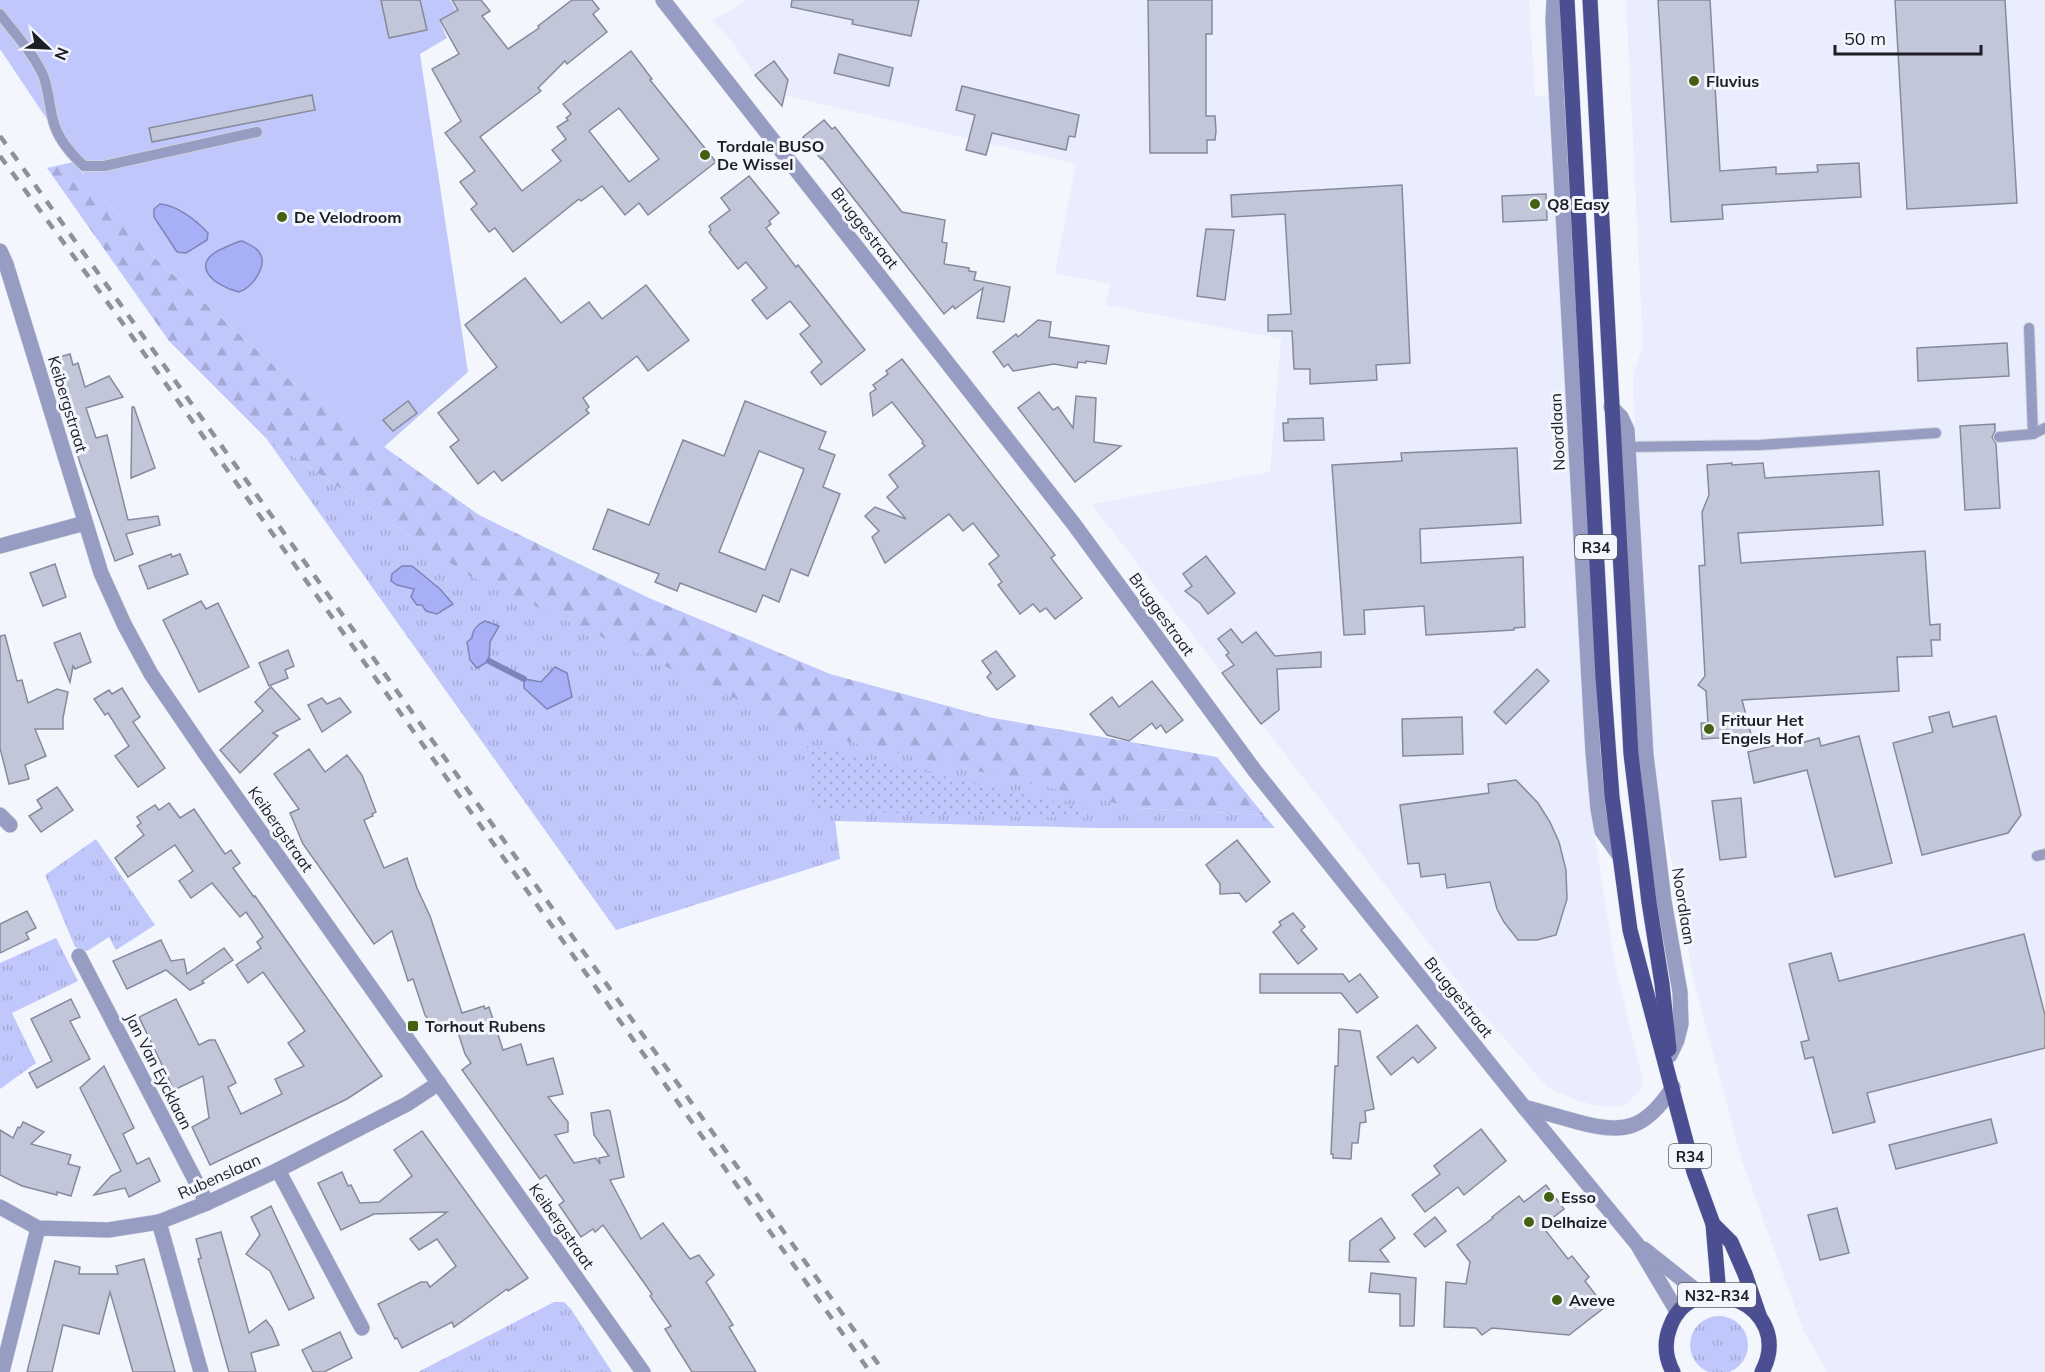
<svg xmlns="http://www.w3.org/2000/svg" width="2045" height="1372" font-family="Mulish,sans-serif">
<defs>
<pattern id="grass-tufts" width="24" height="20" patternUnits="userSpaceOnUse" patternTransform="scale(1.5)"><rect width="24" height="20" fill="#c0c7fa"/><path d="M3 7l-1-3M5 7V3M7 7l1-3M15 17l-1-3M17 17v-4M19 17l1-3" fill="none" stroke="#a4aad6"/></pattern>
<pattern id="forest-firs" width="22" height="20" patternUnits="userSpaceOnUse" patternTransform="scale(1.5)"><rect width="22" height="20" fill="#c0c7fa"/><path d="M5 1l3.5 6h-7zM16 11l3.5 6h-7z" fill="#a4aad6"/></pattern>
<pattern id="park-dots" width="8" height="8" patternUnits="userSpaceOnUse" patternTransform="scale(1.5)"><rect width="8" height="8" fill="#c0c7fa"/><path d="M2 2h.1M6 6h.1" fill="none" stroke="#a4aad6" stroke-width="1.8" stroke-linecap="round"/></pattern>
</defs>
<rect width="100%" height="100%" fill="#f4f6fe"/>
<g fill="#eaedfd">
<polygon points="744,0 1529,0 1535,96 1551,95 1585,753 1591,813 1615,965 1643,1080 1640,1091 1623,1106 1602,1107 1579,1101 1548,1088 1479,1010 1333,816 1091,504 1270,472 1281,339 1106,305 1110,284 1055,273 1076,164 766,91 729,38 712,20 743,3"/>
<polygon points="1626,0 2045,0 2045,1372 1827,1372 1804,1332 1742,1161 1695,986 1672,862 1661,817 1650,709 1633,389 1634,372 1643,346"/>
</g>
<g fill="url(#grass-tufts)">
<polygon points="266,438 466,574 1137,808 1264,815 1275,828 1097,828 835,821 840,859 616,930"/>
<polygon points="96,839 155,925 116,950 109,937 87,951 75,947 45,875"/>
<polygon points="56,938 78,981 12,1013 36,1063 0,1089 0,963"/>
<polygon points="554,1302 564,1302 571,1309 612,1372 418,1372"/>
<circle cx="1719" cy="1345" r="29"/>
</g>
<polygon fill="url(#forest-firs)" points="73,162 154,257 288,378 479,515 649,598 830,674 988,717 1217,757 1264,815 1137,808 807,732 466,574 266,438 169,341 47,168"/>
<polygon fill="url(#park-dots)" points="807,745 1087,809 1087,818 814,811"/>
<polygon fill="#c0c7fa" points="0,0 450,0 456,10 439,20 447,38 420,54 468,372 384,447 288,378 154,257 85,176 0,49"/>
<g fill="#a7b0f6" stroke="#7d84b7" stroke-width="1.5">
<path d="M160,204C177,205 197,221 208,233L207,240L186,253L177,252L154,217V209Z"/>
<path d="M242,241C248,244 255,246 259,252C269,265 252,288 239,292C213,286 187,263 224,248C230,245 236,242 242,241Z"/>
<polygon points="402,566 412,566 440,589 453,604 437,614 426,611 422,605 417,605 411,597 414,589 397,585 391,581 392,574"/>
<path d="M485,621L499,626L490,642L489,661L477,668L470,660L467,642L472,638C472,630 478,624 485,621Z"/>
<polygon points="555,667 567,673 572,697 547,709 524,688 524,679 541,682"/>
</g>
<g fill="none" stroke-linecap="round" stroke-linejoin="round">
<polyline stroke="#7d84b7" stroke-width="6" points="489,661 524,679"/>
</g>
<g fill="#c2c6d9" stroke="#878a9c" stroke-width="1.5" fill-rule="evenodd">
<polygon points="381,0 420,0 427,30 389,38"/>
<path d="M452,0H481L490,11L482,16L508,49L539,28L538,26L572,0H592L599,9L593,14L607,32L567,64L565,61L538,88L541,91L480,137L522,191L561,161L552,150L566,139L557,127L568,120L566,118L571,114L563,104L631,51L652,79L650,80L716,162L648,215L639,203L625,215L602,186L581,201L579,199L513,252L495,228L489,232L471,209L477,204L460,182L475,171L445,133L461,121L432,69L459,54L440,20L458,10ZM619,108L659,159L629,182L589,131Z"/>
<polygon points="792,0 919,0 911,36 852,24 853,20 791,7"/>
<polygon points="1148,0 1212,0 1212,34 1206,34 1206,116 1215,116 1216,131 1215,140 1207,140 1207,153 1150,153"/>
<polygon points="1658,0 1710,0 1720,171 1776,167 1776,174 1818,172 1817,165 1859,163 1861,197 1722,205 1723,219 1671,222"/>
<polygon points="1895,0 2005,0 2017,203 1907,209"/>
<polygon points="839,54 893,68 889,86 834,73"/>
<polygon points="774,61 788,80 782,106 755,75"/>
<polygon points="962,86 1079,115 1075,137 1069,136 1066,150 992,133 986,155 966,150 975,115 956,110"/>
<polygon points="312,95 315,110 152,142 149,128"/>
<polygon points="824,120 832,129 835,127 902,212 945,220 942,242 947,243 944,264 969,268 969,271 976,272 974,280 1010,287 1004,322 977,318 983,288 955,309 953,306 944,314 822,158 821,159 803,137"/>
<polygon points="749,176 779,213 769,221 771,224 766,228 796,267 798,265 865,350 821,385 811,372 822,362 800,334 810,326 790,301 767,319 752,300 767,288 746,262 738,269 709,232 711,230 709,226 730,210 721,198"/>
<polygon points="1402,185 1410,363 1376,365 1377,380 1310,384 1310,369 1294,369 1292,331 1268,331 1268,315 1291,314 1285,214 1232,217 1231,195"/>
<polygon points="1546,194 1547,220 1503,222 1502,196"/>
<polygon points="1206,229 1234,230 1225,300 1197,296"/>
<polygon points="525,278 561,323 589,302 602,319 646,285 689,340 648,371 637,356 583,398 589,407 586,410 589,413 502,481 494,471 478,484 450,447 459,440 438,413 497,367 465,325"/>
<polygon points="1038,320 1051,322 1049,337 1109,346 1106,364 1086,361 1086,363 1078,362 1077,368 1054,364 1013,371 1008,364 1004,367 993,352 1016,334 1018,337"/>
<polygon points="2007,343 2009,376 1918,381 1917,348"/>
<polygon points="70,354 73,365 78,363 85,387 109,376 123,397 86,408 96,438 107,435 128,520 158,516 160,525 126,534 133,554 115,561 80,463 54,373 60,371 56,358"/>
<polygon points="902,359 1055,555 1051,558 1082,598 1055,619 1046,608 1040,612 1033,604 1020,614 998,585 1002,582 989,564 999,556 973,523 963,531 949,514 885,563 872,537 879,531 865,516 875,507 906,519 887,497 898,487 889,475 925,446 922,443 923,441 892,402 873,416 870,393 876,389 873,385 888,374 886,371"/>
<polygon points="1039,392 1053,410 1058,407 1073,428 1076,396 1096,398 1094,442 1121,446 1075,482 1018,408"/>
<polygon points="408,401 417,413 393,431 383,420"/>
<path d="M745,401L826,432L819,449L835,455L823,487L840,494L808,576L791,569L779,602L763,595L756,612L680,583L677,591L655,582L659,574L593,549L608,509L649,525L683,440L724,456ZM759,451L804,469L765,570L719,552Z"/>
<polygon points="132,407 134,407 155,468 131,478"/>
<polygon points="1323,418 1324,440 1284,441 1283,423 1288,423 1288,419"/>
<polygon points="1995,424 1995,431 1992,437 1996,444 2000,508 1965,510 1960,426"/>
<polygon points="1517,448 1521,523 1420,529 1421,563 1523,557 1525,627 1514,628 1514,630 1426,635 1424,606 1364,610 1365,634 1344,635 1332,465 1402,461 1401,453"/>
<polygon points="1732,463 1732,465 1763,463 1765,478 1879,471 1883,525 1738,533 1741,563 1925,551 1930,625 1940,624 1940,640 1931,640 1932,656 1897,657 1899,691 1742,700 1752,738 1735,743 1734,737 1702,739 1701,723 1708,723 1706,691 1698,685 1705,676 1699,566 1705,565 1702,512 1709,495 1707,465"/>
<polygon points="171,554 172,557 180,554 188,574 148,589 139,566"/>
<polygon points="1206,556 1235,593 1208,614 1200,603 1185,591 1192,586 1183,574"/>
<polygon points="55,564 66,597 43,606 30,573"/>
<polygon points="201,601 206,609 218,603 249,667 199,692 163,620"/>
<polygon points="1231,629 1242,643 1256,632 1275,656 1321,652 1321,667 1277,669 1279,710 1261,724 1222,673 1234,665 1226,655 1229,653 1218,639"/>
<polygon points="80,633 91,662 75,669 73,666 70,682 54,643"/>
<polygon points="5,635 17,681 22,680 28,703 57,689 68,692 63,718 63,729 35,729 46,756 25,765 29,779 9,784 0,748 0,636"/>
<polygon points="288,650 294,666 285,670 288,678 269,686 259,663"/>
<polygon points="996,651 1015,676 997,690 987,677 991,673 982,661"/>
<polygon points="1537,669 1549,681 1506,724 1494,712"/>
<polygon points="1152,681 1183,720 1166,733 1161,725 1156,729 1152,723 1129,741 1107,735 1090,714 1112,697 1119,707"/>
<polygon points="271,687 300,719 273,733 278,736 240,773 220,750 263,711 255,702"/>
<polygon points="122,688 140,717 133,722 165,768 138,787 115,756 129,746 108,713 105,715 94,699 109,690 112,694"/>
<polygon points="322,698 327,704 340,698 351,712 322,732 308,705"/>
<polygon points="1949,712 1953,727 1996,716 2021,815 2008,833 1922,855 1893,743 1933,732 1929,717"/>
<polygon points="1462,717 1463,754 1403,756 1402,719"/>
<polygon points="1859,736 1892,863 1835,877 1807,770 1754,783 1748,752 1800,739 1801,743 1819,738 1821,746"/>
<polygon points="309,749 325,772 347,755 362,775 376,812 372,814 373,816 364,820 384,868 407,858 417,888 430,916 462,1013 484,1006 485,1009 489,1007 503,1050 521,1044 527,1065 553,1058 563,1094 548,1097 568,1122 568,1132 555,1135 574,1163 596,1158 600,1164 599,1158 609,1156 594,1135 591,1113 608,1110 610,1111 624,1177 610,1180 641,1239 663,1223 690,1259 699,1255 714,1275 706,1282 733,1325 729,1327 756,1372 692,1372 665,1329 671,1326 650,1296 652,1294 603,1225 595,1232 593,1229 581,1237 559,1205 564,1201 546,1175 540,1179 462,1070 471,1063 465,1054 455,1023 435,1030 425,1015 413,979 408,981 392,931 374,944 303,844 290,813 299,809 274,774"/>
<polygon points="1516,780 1538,803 1550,822 1559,842 1566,870 1567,899 1556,935 1537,940 1518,940 1504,922 1497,909 1490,882 1447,888 1445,874 1421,877 1419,863 1408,864 1400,805 1489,793 1488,784"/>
<polygon points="57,787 73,810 41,832 29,816 42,808 37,800"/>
<polygon points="1741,798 1746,857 1720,860 1712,801"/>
<polygon points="169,803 180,818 194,809 225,854 231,850 240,863 233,868 254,897 255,896 382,1076 347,1099 210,1165 192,1127 209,1118 203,1076 174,1090 139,1017 176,999 199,1045 209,1040 215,1040 236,1083 228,1087 241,1114 282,1094 275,1079 304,1066 288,1043 305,1031 263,972 248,983 236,965 261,948 257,942 263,937 246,912 240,917 212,883 191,898 179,881 193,871 175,845 128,877 115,858 144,835 137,826 141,823 137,817 155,805 159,810"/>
<polygon points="1237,840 1270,882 1246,902 1239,893 1220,894 1220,884 1206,865"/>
<polygon points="27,911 36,928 26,933 29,939 0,953 0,924"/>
<polygon points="1293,913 1305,927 1301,930 1317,949 1298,964 1273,932 1281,925 1279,922"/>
<polygon points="2024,934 2045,1015 2045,1048 1867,1093 1875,1122 1833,1133 1813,1057 1805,1059 1801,1042 1809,1040 1789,964 1831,953 1839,981"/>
<polygon points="161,940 171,961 184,959 187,974 224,948 233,960 202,981 204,983 190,990 166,970 127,989 113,961"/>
<polygon points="1260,974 1343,974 1349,982 1360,974 1378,997 1357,1013 1341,993 1260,993"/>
<polygon points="71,999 80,1017 70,1021 90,1059 37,1088 29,1073 52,1061 31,1019"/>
<polygon points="1417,1025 1436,1048 1418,1063 1413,1057 1391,1075 1377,1057"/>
<polygon points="1339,1029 1360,1031 1374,1109 1365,1111 1366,1122 1360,1123 1358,1143 1352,1143 1351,1159 1333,1158 1333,1154 1331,1154 1335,1066 1338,1066"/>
<polygon points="104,1066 134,1128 123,1134 137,1164 149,1158 160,1181 129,1197 125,1188 94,1195 111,1176 121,1171 80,1088"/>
<polygon points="1991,1119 1997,1143 1896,1169 1889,1145"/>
<polygon points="23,1122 44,1132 31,1144 71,1155 68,1164 80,1167 71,1196 57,1192 57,1195 22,1186 0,1175 0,1130 13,1138 18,1127 20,1128"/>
<polygon points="1481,1129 1506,1161 1464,1195 1458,1187 1425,1212 1412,1195 1440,1174 1434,1166"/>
<polygon points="422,1131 528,1278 508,1291 507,1289 454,1327 452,1322 402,1348 397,1338 395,1339 378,1304 421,1282 427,1282 430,1287 456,1266 437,1239 419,1250 410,1239 447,1212 374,1214 341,1230 318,1183 342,1172 348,1186 351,1185 360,1203 379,1202 412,1176 394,1150"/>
<polygon points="1546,1185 1564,1209 1542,1226 1568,1259 1572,1256 1589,1277 1585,1281 1605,1307 1569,1335 1492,1328 1482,1335 1476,1328 1444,1327 1446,1282 1466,1284 1470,1262 1457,1245 1493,1218 1492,1217 1519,1196 1524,1202"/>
<polygon points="271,1206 314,1298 289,1310 270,1271 246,1254 260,1235 251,1217"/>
<polygon points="1837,1208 1849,1253 1820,1260 1808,1215"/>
<polygon points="1435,1217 1446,1231 1425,1247 1414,1234"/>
<polygon points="1381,1218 1395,1238 1380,1250 1389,1262 1349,1261 1350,1241"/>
<polygon points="221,1232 249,1333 266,1320 272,1328 279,1345 251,1353 256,1372 229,1372 198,1259 201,1258 196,1239"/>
<polygon points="144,1259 175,1372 133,1372 110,1292 99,1334 63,1325 52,1372 27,1372 55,1261 80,1267 79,1274 118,1274 116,1266"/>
<polygon points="1371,1273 1416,1278 1414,1326 1400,1326 1400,1294 1369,1292"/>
<polygon points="340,1332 352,1358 324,1372 313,1372 302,1350"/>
</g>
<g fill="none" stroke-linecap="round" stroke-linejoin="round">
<g stroke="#d1d3db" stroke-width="12">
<g id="service">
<path d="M0,14C15,34 33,53 43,75C49,90 49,105 53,120C57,137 71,154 84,166H104L257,132"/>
<polyline points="2029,328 2033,434"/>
<polyline points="1999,437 2033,434 2045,428"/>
<polyline points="1628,447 1760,445 1936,433"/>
<polyline points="2037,856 2045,854"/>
</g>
</g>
<g stroke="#d1d3db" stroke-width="16">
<g id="minor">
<polyline points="1554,0 1553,20 1556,86 1593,753 1598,809 1602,831 1619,855"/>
<polyline points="1611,407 1621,417 1627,430 1646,755 1664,901 1680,992 1681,1024 1677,1040 1670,1055"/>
<polyline points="0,546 85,523"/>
<polyline points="0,815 10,825"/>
<polyline points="79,956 207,1203"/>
<polyline points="278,1170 362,1328"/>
<polyline points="0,1207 38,1228 108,1230 159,1222 207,1203 278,1170 407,1104 439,1083"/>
<polyline points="159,1222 201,1372"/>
<polyline points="2,1372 38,1228"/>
</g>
</g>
<g stroke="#d1d3db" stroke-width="16">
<g id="tertiary">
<polyline points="663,0 1073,523 1255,771 1524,1107 1637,1244 1678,1313"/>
<polyline points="0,251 6,264 101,573 124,624 151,674 207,756 643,1372"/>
<path d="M1524,1107C1542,1112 1560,1117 1578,1122C1624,1135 1646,1129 1673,1087"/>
<polyline points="1644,1249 1703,1296"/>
</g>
</g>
<g stroke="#d1d3db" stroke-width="16">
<g id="primary">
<polyline points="1567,0 1603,677 1612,797 1630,930 1694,1172 1713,1224 1719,1295"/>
<polyline points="1590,0 1631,754 1649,902 1662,984 1669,1049"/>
<polyline points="1713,1224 1731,1242 1745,1274 1759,1315"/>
<path d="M1673,1372C1665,1357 1664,1342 1670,1327C1693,1263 1797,1305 1762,1372"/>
</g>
</g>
<use href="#service" stroke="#969cc2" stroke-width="10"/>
<use href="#minor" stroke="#969cc2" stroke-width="15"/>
<use href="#tertiary" stroke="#969cc2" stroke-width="15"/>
<use href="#primary" stroke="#4b4f92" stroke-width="15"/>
<g stroke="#8f9199" stroke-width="4.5" stroke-dasharray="10 10" stroke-linecap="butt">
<polyline points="0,136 884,1372"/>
<polyline points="0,156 116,314 870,1372"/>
</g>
</g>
<g fill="#446113" stroke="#f4f6fe" stroke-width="2">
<circle cx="1694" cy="81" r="6"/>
<circle cx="705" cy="155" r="6"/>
<circle cx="1535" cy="204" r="6"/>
<circle cx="282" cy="217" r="6"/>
<circle cx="1709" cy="729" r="6"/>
<rect x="407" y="1020" width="12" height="12" rx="3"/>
<circle cx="1549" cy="1197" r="6"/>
<circle cx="1529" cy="1222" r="6"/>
<circle cx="1557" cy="1300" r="6"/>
</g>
<g text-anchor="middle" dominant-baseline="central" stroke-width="6" stroke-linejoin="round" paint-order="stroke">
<g fill="#f4f6fe" stroke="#5d5e66" stroke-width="1.5">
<rect x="1575" y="535" width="42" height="24" rx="4.5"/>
<rect x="1669" y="1144" width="42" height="24" rx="4.5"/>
<rect x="1678" y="1283" width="78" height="24" rx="4.5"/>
</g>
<g font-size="15" font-weight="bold" fill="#1c1d25">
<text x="1596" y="547">R34</text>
<text x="1690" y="1156">R34</text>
<text x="1717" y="1295">N32-R34</text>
</g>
<g font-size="16" font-weight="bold" fill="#1c1d25" stroke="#f4f6fe" text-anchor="start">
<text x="1706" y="81">Fluvius</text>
<text x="717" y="146">Tordale BUSO<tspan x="717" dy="18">De Wissel</tspan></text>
<text x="1547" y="204">Q8 Easy</text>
<text x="294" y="217">De Velodroom</text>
<text x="1721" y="720">Frituur Het<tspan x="1721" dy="18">Engels Hof</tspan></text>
<text x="425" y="1026">Torhout Rubens</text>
<text x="1561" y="1197">Esso</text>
<text x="1541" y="1222">Delhaize</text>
<text x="1569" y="1300">Aveve</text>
</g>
<g font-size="16" fill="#1c1d25" stroke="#f4f6fe">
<text transform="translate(865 228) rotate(52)">Bruggestraat</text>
<text transform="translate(68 404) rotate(73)">Keibergstraat</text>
<text transform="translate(1557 432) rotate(-93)">Noordlaan</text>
<text transform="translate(1162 614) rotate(54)">Bruggestraat</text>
<text transform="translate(281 829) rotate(55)">Keibergstraat</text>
<text transform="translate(1684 906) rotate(81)">Noordlaan</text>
<text transform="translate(1459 997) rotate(51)">Bruggestraat</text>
<text transform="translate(159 1071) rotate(63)">Jan Van Eycklaan</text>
<text transform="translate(219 1176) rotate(-24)">Rubenslaan</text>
<text transform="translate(562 1226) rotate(55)">Keibergstraat</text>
</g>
</g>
<g transform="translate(48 48) rotate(113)" stroke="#f4f6fe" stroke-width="4.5" paint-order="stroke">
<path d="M0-4.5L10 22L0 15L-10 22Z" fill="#1c1d25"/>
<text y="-9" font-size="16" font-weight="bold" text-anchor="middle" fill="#1c1d25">N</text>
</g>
<path d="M1835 45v9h146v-9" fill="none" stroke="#1c1d25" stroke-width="3"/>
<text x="1844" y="45" font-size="18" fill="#1c1d25" stroke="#f4f6fe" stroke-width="4.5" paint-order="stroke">50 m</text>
</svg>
